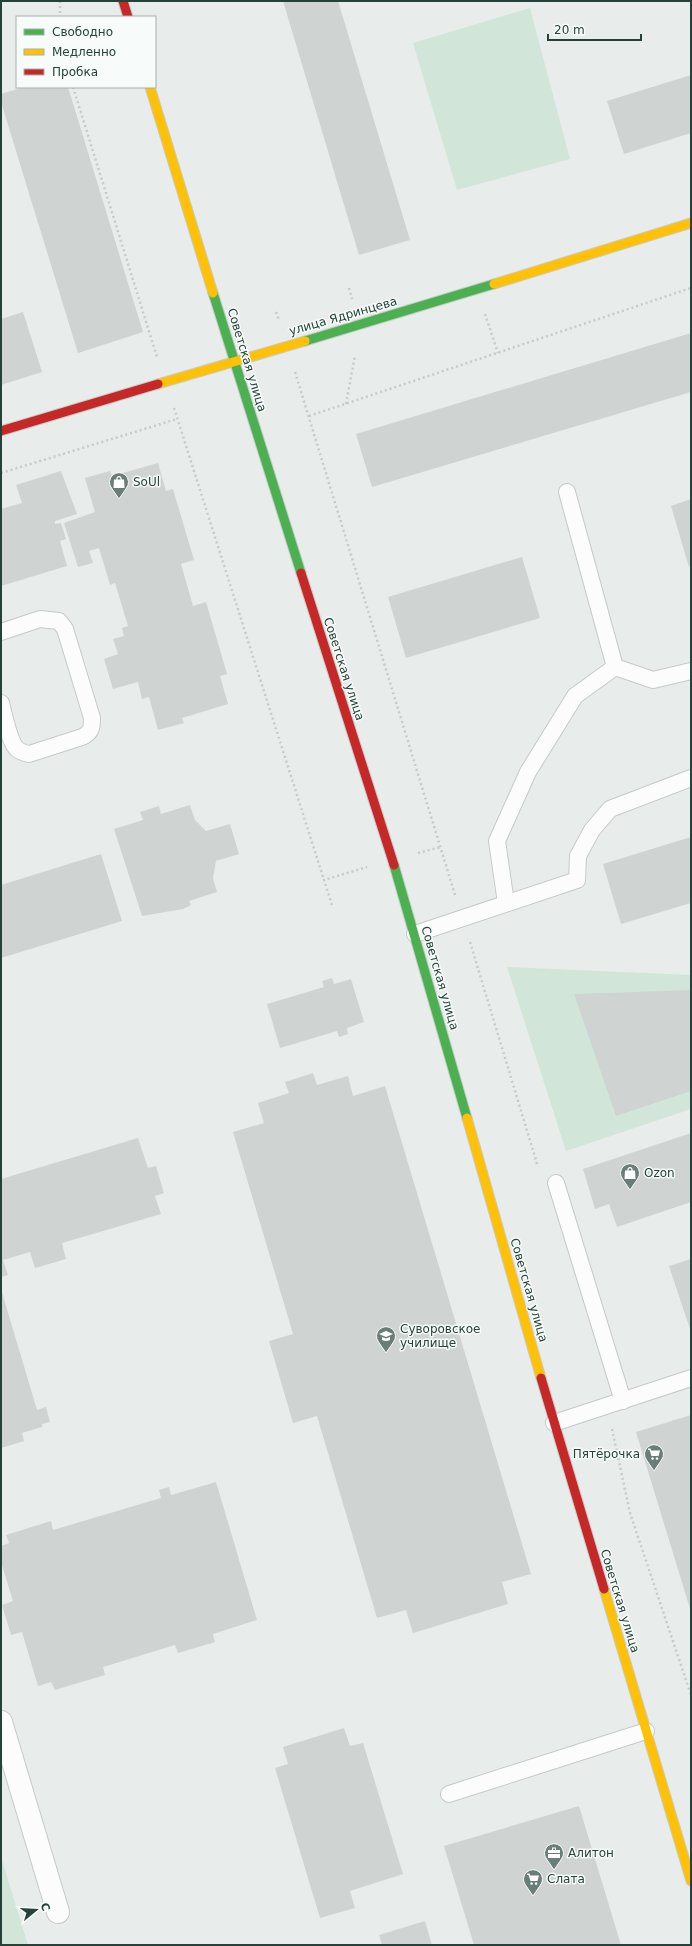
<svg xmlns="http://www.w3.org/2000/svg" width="692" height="1946" font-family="'DejaVu Sans',sans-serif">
<rect width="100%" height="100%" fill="#e8edeb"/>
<g fill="#d1e6d8">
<polygon points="530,8 570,159 457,190 413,43"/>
<polygon points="507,967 691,975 691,1109 566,1151"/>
<polygon points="1,1857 28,1945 1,1945"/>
</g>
<g fill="#cfd4d2">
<polygon points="283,1 338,1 410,240 359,255"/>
<polygon points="691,75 691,133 624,154 607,101"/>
<polygon points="24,87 68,87 143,332 78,353 1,102 1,94"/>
<polygon points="23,312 42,372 1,385 1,319"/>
<polygon points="691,333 691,392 372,487 356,434"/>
<polygon points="158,463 166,491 173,489 194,560 181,564 193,606 206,602 227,674 220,676 228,704 182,718 184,723 158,730 149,697 142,699 138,682 113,689 104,659 118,654 113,639 124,636 122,628 128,626 115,583 110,585 99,548 89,551 93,563 78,567 64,523 95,512 85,478 110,471 112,476"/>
<polygon points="61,471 77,514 55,521 55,524 61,523 66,539 60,541 67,566 1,586 1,509 22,503 16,485"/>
<polygon points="691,499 691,566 689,567 671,506"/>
<polygon points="522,557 540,618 406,658 388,597"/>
<polygon points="190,805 195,820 206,831 230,824 239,854 216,861 213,878 217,892 189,901 191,905 183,909 142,916 114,829 143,820 140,812 159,806 161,814"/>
<polygon points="691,837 691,903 621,924 603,864"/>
<polygon points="101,854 122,921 1,958 1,885"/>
<polygon points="332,978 334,984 351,979 364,1022 347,1028 348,1034 339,1037 337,1031 280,1048 267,1004 324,987 322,981"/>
<polygon points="691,990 691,1091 616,1116 574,994"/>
<polygon points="313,1073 317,1085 348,1076 353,1096 385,1086 531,1574 502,1582 508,1604 413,1633 406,1610 377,1618 317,1416 293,1423 269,1341 293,1334 233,1132 264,1123 258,1103 289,1093 285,1082"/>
<polygon points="691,1133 691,1202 617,1227 609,1204 595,1209 583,1169"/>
<polygon points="138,1138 148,1168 156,1166 164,1193 155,1196 161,1214 62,1243 66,1259 35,1268 30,1252 3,1260 8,1275 1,1277 1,1179"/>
<polygon points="691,1259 691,1332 669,1266"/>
<polygon points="1,1289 37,1410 46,1407 50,1422 42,1424 42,1427 22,1433 24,1441 1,1448"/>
<polygon points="691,1415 691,1612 636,1432"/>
<polygon points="216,1482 257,1620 213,1634 215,1642 178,1653 175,1645 103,1667 105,1675 55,1690 51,1682 38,1686 22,1632 11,1635 2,1605 13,1601 1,1562 1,1546 9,1543 6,1535 51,1521 53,1530 161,1498 159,1490 169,1487 171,1495"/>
<polygon points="344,1728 350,1746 363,1743 403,1874 350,1891 355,1908 320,1918 275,1768 288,1764 283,1747"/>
<polygon points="579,1806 621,1945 474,1945 444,1846"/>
<polygon points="425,1921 432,1945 382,1945 379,1935"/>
</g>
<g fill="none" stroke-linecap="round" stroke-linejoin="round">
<g stroke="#c5cac8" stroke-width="18">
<g id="lane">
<polyline points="567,492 615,667 653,680 691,671"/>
<path d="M1,632L40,619L59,621L65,629L92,718C92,728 91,733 82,737L29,754C25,753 20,752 17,749C9,741 4,714 1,703"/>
<polyline points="506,903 497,841 528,772 575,696 615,667"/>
<polyline points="415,934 577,880 578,856 592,830 610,809 691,778"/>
<polyline points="556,1183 623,1401"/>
<polyline points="554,1423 691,1378"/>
<polyline points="449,1794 646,1731"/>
</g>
</g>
<g stroke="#c5cac8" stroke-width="24">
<polyline id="street" points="1,1722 58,1912"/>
</g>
<g stroke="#c3cbc8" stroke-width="11">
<g id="fast">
<polyline points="213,293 301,573"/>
<polyline points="305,341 494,284"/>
<polyline points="394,865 467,1118"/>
</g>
</g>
<g stroke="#c3cbc8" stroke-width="11">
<g id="slow">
<polyline points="150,87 213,293"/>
<polyline points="494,284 691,223"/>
<polyline points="158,384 305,341"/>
<polyline points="467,1118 541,1378"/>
<polyline points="604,1589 691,1881"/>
</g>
</g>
<g stroke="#c3cbc8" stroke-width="11">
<g id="jam">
<polyline points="123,1 128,17"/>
<polyline points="1,431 158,384"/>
<polyline points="301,573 394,865"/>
<polyline points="541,1378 604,1589"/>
</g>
</g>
<g stroke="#c3ccca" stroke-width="2.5" stroke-dasharray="2 3" stroke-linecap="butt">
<polyline points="60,1 60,17"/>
<polyline points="73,87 157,357"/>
<polyline points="349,288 352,299"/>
<polyline points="276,312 279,320"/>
<polyline points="485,314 498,353"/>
<polyline points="295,372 455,895"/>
<polyline points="346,404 355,355"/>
<polyline points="174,408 324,880"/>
<polyline points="309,416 691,288"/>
<polyline points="1,473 177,419"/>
<polyline points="418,853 441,847"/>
<polyline points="332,905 324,880 367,867"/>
<polyline points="470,942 538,1167"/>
<polyline points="612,1429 630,1513 691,1695"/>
</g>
<use href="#lane" stroke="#fcfcfc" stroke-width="16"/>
<use href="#street" stroke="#fcfcfc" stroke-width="22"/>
<use href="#fast" stroke="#4caf50" stroke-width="9"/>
<use href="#slow" stroke="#ffc107" stroke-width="9"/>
<use href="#jam" stroke="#c62828" stroke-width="9"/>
</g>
<defs>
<g id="shop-pin" transform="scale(1)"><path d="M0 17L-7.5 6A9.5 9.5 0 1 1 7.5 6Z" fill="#697e78" stroke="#f7fbf9"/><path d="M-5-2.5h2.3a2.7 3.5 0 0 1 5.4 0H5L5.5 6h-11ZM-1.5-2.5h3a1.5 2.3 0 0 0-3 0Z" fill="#fff"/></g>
<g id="school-pin" transform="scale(1)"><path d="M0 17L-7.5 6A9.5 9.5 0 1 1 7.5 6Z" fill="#697e78" stroke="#f7fbf9"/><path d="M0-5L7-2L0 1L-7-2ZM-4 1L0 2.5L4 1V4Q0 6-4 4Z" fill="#fff"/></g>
<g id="supermarket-pin" transform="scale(1)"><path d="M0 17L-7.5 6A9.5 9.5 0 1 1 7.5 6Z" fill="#697e78" stroke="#f7fbf9"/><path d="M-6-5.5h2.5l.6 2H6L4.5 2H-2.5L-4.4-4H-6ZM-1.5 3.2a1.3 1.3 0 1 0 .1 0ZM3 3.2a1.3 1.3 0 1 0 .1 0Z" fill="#fff"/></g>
<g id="office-pin" transform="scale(1)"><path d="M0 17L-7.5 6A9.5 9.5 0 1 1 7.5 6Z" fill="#697e78" stroke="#f7fbf9"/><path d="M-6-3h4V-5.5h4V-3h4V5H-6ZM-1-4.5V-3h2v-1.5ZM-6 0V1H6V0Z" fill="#fff"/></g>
</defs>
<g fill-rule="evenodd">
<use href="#shop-pin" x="119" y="482"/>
<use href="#shop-pin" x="630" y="1173"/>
<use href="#school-pin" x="386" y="1336"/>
<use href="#supermarket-pin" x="654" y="1454"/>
<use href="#office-pin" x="554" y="1853"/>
<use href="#supermarket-pin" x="533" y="1879"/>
</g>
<g text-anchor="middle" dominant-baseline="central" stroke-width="3" stroke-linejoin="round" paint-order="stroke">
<g font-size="12" fill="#24423a" stroke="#f7fbf9">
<text transform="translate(343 316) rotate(-16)">улица Ядринцева</text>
<text transform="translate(247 360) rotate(73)">Советская улица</text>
<text transform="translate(344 669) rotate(72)">Советская улица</text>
<text transform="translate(440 978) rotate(74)">Советская улица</text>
<text transform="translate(529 1290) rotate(74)">Советская улица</text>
<text transform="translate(620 1601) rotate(73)">Советская улица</text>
</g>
<g font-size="12" fill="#24423a" stroke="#f7fbf9" text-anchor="start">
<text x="133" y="482">SoUl</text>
<text x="644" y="1173">Ozon</text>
<text x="400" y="1329">Суворовское<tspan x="400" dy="14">училище</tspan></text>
<text x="640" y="1454" text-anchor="end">Пятёрочка</text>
<text x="568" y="1853">Алитон</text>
<text x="547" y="1879">Слата</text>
</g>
</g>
<rect width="692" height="1946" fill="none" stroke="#24423a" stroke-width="4"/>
<rect x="16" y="16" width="140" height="72" fill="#f7fbf9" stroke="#a3b1ad"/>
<rect x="24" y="29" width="20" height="6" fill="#4caf50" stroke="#a3b1ad"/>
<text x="52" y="36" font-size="12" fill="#24423a">Свободно</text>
<rect x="24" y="49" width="20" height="6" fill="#ffc107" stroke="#a3b1ad"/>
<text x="52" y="56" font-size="12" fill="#24423a">Медленно</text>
<rect x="24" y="69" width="20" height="6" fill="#c62828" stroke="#a3b1ad"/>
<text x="52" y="76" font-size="12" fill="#24423a">Пробка</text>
<g transform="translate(36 1910) rotate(72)" stroke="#f7fbf9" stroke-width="3" paint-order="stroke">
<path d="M0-3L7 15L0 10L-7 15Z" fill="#24423a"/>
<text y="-6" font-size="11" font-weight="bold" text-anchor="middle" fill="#24423a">С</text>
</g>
<path d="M548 34v6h93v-6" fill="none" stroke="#24423a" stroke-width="2"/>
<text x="554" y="34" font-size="12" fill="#24423a" stroke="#f7fbf9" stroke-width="3" paint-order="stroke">20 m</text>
</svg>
